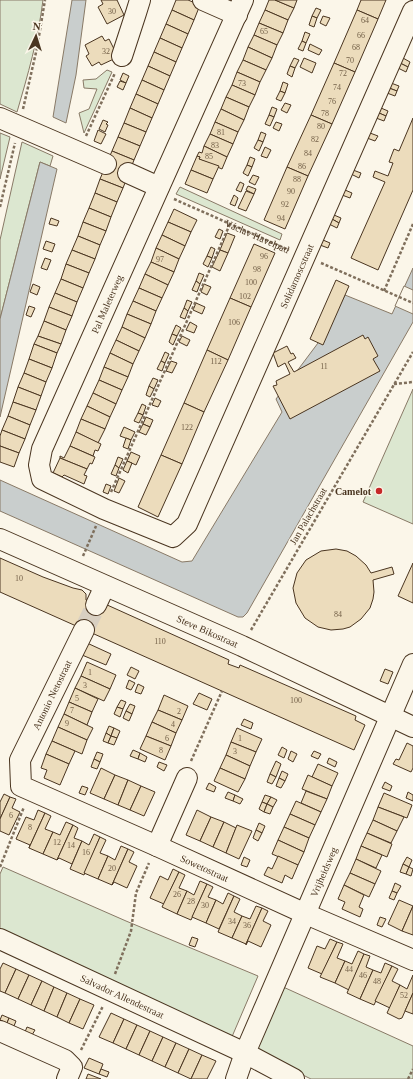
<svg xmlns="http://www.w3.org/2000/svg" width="413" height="1079" font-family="'Times New Roman',serif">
<rect width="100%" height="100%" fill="#fbf6e9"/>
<g fill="#dce7d0" stroke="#887966">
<path d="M0,0H43C38,40 28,74 17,112L0,104Z"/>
<polygon points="107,70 112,72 84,133 79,113 89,109 97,89 84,88 83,80 96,79"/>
<polygon points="0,133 10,137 0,179"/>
<polygon points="22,142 53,156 50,166 40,162 0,319 0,240"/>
<polygon points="180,187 282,234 280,240 176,194"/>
<polygon points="413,389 413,524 363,502"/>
<polygon points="3,867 126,921 258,976 231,1039 0,931 0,874"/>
<polygon points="281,986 413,1046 413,1079 311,1079 254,1051"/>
</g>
<g fill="#c9cecd" stroke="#887966">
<polygon points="72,0 86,0 76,75 66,123 53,117"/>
<polygon points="40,162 57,169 0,417 0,319"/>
<polygon points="413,268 413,322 247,613 243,617 238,617 0,511 0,480 182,562 192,561 282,412 276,399 324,335 345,295 392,314"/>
</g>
<polygon fill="#fbf6e9" stroke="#887966" points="404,286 413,290 413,314 395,306"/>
<g fill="#ecdcbc" stroke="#4a3520">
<polygon points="101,0 117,0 124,15 107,24 98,7 103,4"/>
<polygon points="176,0 188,0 200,5 194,20 172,10"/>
<polygon points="269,0 275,0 294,8 288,20 265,10"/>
<polygon points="275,0 297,0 294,8"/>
<polygon points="361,0 386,0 378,19 357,10"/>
<polygon points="316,8 321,10 317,18 312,16"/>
<polygon points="172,10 194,20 188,34 166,24"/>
<polygon points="265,10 288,20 283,33 259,23"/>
<polygon points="357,10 378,19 355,72 334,63"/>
<polygon points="312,16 317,18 314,27 309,25"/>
<polygon points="323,16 330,18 326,26 320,23"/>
<polygon points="259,23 283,33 277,45 254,35"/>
<polygon points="166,24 188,34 182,48 160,38"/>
<polygon points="305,32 310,34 306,43 302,41"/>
<polygon points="254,35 277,45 272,58 248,47"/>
<polygon points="102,36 105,41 109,39 118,57 101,65 99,62 92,66 86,56 89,54 85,45"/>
<polygon points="160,38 182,48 176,62 154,52"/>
<polygon points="302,41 306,43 303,51 298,49"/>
<polygon points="310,44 322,50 319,55 308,50"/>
<polygon points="248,47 272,58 266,70 243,60"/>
<polygon points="154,52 176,62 170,76 148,66"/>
<polygon points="294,58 299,60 295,68 290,66"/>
<polygon points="304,58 316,63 312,73 300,67"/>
<polygon points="403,58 410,62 408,67 400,63"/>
<polygon points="243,60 266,70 260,82 237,72"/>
<polygon points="334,63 355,72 332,124 311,115"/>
<polygon points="400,63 408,67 406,72 398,68"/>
<polygon points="148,66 170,76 164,90 142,80"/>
<polygon points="290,66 295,68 292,77 287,74"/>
<polygon points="237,72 260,82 255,95 232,85"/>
<polygon points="123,73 129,76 126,83 120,80"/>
<polygon points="142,80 164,90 158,104 136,94"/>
<polygon points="120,81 126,83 123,90 117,87"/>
<polygon points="283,82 288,84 285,93 280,91"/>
<polygon points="391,83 399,86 397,91 389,88"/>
<polygon points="232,85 255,95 249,107 226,97"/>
<polygon points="389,88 397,91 395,96 387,93"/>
<polygon points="280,91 285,93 281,101 276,99"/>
<polygon points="136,94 158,104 152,118 130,108"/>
<polygon points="226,97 249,107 244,120 221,109"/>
<polygon points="285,103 291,105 287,113 281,110"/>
<polygon points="272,107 277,109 274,117 269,115"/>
<polygon points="130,108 152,118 146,132 124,123"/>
<polygon points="381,108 388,111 386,116 379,113"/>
<polygon points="221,109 244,120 238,132 215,122"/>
<polygon points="379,113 386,116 384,121 376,118"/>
<polygon points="269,115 274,117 270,126 265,124"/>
<polygon points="311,115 332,124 308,176 287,167"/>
<polygon points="413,118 413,190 378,270 351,258 385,182 373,177 375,171 388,176 393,163 389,162 394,149 399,151"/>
<polygon points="103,120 108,122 106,124 108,125 105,132 99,129"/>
<polygon points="215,122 238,132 233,144 210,134"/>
<polygon points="276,122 282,124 279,131 273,128"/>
<polygon points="124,123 146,132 140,146 118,137"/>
<polygon points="98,130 106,134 101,144 94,141"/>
<polygon points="261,132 266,134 263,142 258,140"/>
<polygon points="370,133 378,136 375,141 367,138"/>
<polygon points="210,134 233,144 227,157 204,146"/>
<polygon points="118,137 140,146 134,160 112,151"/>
<polygon points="258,140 263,142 259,151 254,148"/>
<polygon points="204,146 227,157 222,169 199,159 200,157 197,156 199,152 202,153"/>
<polygon points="265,147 271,150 267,158 261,156"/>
<polygon points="112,151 134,160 123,188 100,179"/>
<polygon points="197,156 200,157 199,159 219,166 213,179 191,170"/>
<polygon points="250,157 255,159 252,167 247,165"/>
<polygon points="247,165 252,167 248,176 243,173"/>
<polygon points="287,167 308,176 285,229 264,220"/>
<polygon points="191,170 213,179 207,193 185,184"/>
<polygon points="353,170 361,173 359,178 351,174"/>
<polygon points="253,175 259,177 255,185 249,182"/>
<polygon points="100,179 123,188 117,202 95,193"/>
<polygon points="240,182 244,184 241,192 236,190"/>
<polygon points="248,186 256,189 254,194 246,190"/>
<polygon points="345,190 352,193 350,198 342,195"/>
<polygon points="246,191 254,194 246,211 238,208"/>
<polygon points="95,193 117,202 111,217 89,208"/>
<polygon points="234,195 238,198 235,206 230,204"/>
<polygon points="89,208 111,217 106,231 83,222"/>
<polygon points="174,209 197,220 191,232 168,222"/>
<polygon points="334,215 341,218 339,223 332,219"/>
<polygon points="51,218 59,221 57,226 49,224"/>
<polygon points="332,219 339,223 337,228 329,224"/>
<polygon points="83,222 106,231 100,245 78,236"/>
<polygon points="168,222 191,232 185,246 162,235"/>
<polygon points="219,229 223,231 220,239 215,237"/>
<polygon points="227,233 235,236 228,253 220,250"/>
<polygon points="162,235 185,246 179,259 156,248"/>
<polygon points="78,236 100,245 95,259 72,250"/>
<polygon points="323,240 330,243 328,248 320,245"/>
<polygon points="46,241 55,244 52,252 43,249"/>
<polygon points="254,244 275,253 251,307 230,298"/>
<polygon points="211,247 215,249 212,258 207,256"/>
<polygon points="156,248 179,259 174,272 151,262"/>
<polygon points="72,250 95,259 89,273 66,264"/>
<polygon points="220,250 228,253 220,271 212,267"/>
<polygon points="207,256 212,258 208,267 203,264"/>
<polygon points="45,258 51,260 47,270 41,268"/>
<polygon points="151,262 174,272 168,285 145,274"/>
<polygon points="66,264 89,273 83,288 61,279"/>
<polygon points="199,273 204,275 200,284 196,281"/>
<polygon points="145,274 168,285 162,298 139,288"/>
<polygon points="61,279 83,288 77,302 55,293"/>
<polygon points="336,280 349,286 323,345 310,339"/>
<polygon points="196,281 200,284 197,292 192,290"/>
<polygon points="33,284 40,287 37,295 30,292"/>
<polygon points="204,284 211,287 207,295 201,292"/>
<polygon points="139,288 162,298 156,311 133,301"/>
<polygon points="55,293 77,302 72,316 49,307"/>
<polygon points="230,298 251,307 228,360 207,350"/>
<polygon points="187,300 192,302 188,311 184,308"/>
<polygon points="133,301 156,311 151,324 127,314"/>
<polygon points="196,303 205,307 202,314 193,310"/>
<polygon points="29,306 35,308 31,317 26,315"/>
<polygon points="49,307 72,316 66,330 44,321"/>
<polygon points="184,308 188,311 185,319 180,317"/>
<polygon points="127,314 151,324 145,338 122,327"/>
<polygon points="44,321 66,330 61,344 38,336"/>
<polygon points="190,322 197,326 194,333 186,330"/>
<polygon points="176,325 181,328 177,336 172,334"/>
<polygon points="122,327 145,338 139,351 116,340"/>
<polygon points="172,334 177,336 173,345 169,342"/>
<polygon points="363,335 365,339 368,337 378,356 373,359 380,371 290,419 273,386 277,385 276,381 290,374 285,363 278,367 273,353 287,346 291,354 293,353 296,358 288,362 294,372"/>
<polygon points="38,336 61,344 57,353 34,344"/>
<polygon points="182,336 190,340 187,346 179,342"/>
<polygon points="116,340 139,351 133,364 110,353"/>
<polygon points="34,344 57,353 52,368 29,359"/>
<polygon points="207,350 228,360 204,412 184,403"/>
<polygon points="165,352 169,354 165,363 161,361"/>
<polygon points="110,353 133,364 128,377 104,367"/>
<polygon points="29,359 52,368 46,382 24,373"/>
<polygon points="161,361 165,363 162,371 157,369"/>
<polygon points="171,361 177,363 172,373 166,371"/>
<polygon points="104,367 128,377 122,390 99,380"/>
<polygon points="24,373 46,382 41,396 18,387"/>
<polygon points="153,378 158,380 154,389 149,386"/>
<polygon points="99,380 122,390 116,404 93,393"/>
<polygon points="149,386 154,389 150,397 146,395"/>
<polygon points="18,387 41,396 36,410 13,402"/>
<polygon points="93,393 116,404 110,417 87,406"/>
<polygon points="155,398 161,401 158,407 152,405"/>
<polygon points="13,402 36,410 30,425 8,416"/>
<polygon points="184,403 204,412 182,464 161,455"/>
<polygon points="142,404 146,406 143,415 138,413"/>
<polygon points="87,406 110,417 105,429 81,419"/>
<polygon points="138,413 143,415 139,423 134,421"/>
<polygon points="8,416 30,425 25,439 2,430"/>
<polygon points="146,417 153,420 150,427 143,424"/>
<polygon points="81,419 105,429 98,443 76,432"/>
<polygon points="143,424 150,427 146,435 139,432"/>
<polygon points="124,427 135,432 131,440 120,436"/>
<polygon points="2,430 25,439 19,453 0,446 0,436"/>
<polygon points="76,432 101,444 98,451 95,450 93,456 70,446"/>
<polygon points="126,438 131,440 128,449 123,447"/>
<polygon points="0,446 19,453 14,467 0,462"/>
<polygon points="70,446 95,457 92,464 90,463 87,469 60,458 60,456 64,458"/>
<polygon points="131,452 140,456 136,465 127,461"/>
<polygon points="161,455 182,464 158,517 138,507"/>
<polygon points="118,457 123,459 119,468 115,465"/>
<polygon points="60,458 87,469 84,475 87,476 84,484 64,475 62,477 53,473"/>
<polygon points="127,461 132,463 128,473 123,470"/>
<polygon points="115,465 119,468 116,476 111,474"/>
<polygon points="119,478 125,481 119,493 114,491"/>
<polygon points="106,484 111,486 108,494 103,492"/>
<polygon points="336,549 347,551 356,556 366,565 371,573 392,567 394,574 373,580 374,592 373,599 370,608 361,619 350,627 343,629 331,630 318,627 305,618 296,603 293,588 297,573 306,560 321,551"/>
<polygon points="0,558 43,577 73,588 82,590 86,594 86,600 103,608 105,604 229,660 228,664 239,668 240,665 356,716 355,720 365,725 354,750 0,592"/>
<polygon points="413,563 413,603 398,596"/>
<polygon points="87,643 111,654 106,665 82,655"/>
<polygon points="87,662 116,675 110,689 81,676"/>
<polygon points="131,667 139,671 135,679 127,675"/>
<polygon points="385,669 393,672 388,684 380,681"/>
<polygon points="81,676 110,689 104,701 75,688"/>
<polygon points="129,680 135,683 131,690 126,688"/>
<polygon points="138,684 144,687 141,694 135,692"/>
<polygon points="75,688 98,699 92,712 69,702"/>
<polygon points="199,693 212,699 207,710 193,704"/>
<polygon points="164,695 188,706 182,720 158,710"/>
<polygon points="121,700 126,702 123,709 117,707"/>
<polygon points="69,702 92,712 87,725 64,714"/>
<polygon points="130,704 135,706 132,714 126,711"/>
<polygon points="117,707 123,709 120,717 114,714"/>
<polygon points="158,710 182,720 176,733 152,722"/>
<polygon points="126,711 132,714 129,721 123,718"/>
<polygon points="64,714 93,728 87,740 58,727"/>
<polygon points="244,719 253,723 251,729 241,725"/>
<polygon points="152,722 176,733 171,746 146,736"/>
<polygon points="109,726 114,728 111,736 106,733"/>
<polygon points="58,727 87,740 82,754 52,741"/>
<polygon points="114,728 120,731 117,738 111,736"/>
<polygon points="237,728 262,739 256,752 231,742"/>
<polygon points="106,733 111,736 108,743 103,741"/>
<polygon points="111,736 117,738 114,745 108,743"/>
<polygon points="146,736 171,746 165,760 140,749"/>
<polygon points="52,741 75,751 69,764 46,754"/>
<polygon points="231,742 256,752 250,766 226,755"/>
<polygon points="407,743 413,746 413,768 411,772 393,764 396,759 399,760"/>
<polygon points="282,747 287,750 284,758 278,755"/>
<polygon points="133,750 140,753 138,759 130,756"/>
<polygon points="291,751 297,754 293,762 288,759"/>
<polygon points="314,751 321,754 318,759 311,756"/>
<polygon points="97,752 103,754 100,762 94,759"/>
<polygon points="140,753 147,757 145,762 138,759"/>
<polygon points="46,754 69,764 60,785 44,778 47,770 41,768"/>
<polygon points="226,755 250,766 245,779 220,768"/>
<polygon points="329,758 337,762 335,767 327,763"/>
<polygon points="94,759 100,762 97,769 91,767"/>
<polygon points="276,761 281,764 276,777 270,774"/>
<polygon points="159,762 167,765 164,771 157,767"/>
<polygon points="318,764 338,773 332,786 312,777"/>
<polygon points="101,768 115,775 104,799 90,793"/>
<polygon points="220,768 245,779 238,792 214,781"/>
<polygon points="282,771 288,774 285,781 279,778"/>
<polygon points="270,774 276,777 272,784 267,782"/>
<polygon points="115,775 128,780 118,805 104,799"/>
<polygon points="308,775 332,786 327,799 302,789"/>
<polygon points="279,778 285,781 281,788 276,786"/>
<polygon points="128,780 141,786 130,810 118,805"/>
<polygon points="385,782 392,786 390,791 382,788"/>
<polygon points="209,783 216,787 214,792 206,789"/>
<polygon points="82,786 88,788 85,795 79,793"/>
<polygon points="141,786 155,792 144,816 130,810"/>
<polygon points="306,791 327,799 321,812 301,803"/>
<polygon points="228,792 235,795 233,801 225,798"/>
<polygon points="408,792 413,795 413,801 406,798"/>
<polygon points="384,793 412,805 407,818 378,807"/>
<polygon points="4,794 10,797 0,819 0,802"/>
<polygon points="235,795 243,799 240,804 233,801"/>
<polygon points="265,795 271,797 267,804 262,802"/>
<polygon points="10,797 16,799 12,808 20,812 9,835 0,831 0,819"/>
<polygon points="271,797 277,800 273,807 267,804"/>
<polygon points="296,801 321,812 315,825 290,814"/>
<polygon points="262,802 267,804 264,812 259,809"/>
<polygon points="267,804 273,807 270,814 264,812"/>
<polygon points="378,807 404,817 397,831 373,820"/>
<polygon points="38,810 45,813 29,848 30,845 16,839 26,817 34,820"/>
<polygon points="197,810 211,817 200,841 186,835"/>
<polygon points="45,813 51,816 45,829 53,832 43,854 29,848"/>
<polygon points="290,814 315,825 309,838 284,827"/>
<polygon points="211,817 224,822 213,847 200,841"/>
<polygon points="373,820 397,831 391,843 367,833"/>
<polygon points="66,822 73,825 57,860 43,854 53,832 60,835"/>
<polygon points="224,822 236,828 226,853 213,847"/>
<polygon points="259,823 265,826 262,833 256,830"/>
<polygon points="73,825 78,828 74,838 82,841 72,864 59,858 57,860"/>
<polygon points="237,825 252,831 239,859 226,853"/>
<polygon points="284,827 309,838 304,852 278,840"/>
<polygon points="256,830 262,833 258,841 253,838"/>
<polygon points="367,833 392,844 387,857 361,846"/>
<polygon points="94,834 100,837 84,875 70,869 82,841 89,845"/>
<polygon points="100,837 106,840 100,853 108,856 98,879 84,873"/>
<polygon points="278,840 304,852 298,865 272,854"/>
<polygon points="121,846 128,849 112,885 98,879 108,856 115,860"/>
<polygon points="361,846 382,855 376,868 356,859"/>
<polygon points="128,849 134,852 129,862 137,866 127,888 114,882 112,885"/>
<polygon points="278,856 298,865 292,879 285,875 282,883 264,875 268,867 272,869"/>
<polygon points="244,857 250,860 247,867 241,865"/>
<polygon points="407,857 412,860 409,867 403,864"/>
<polygon points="356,859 381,871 375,884 350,873"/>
<polygon points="403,864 409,867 406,874 400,872"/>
<polygon points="409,867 413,869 411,876 406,874"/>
<polygon points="173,869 179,872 164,904 150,898 160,876 168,880"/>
<polygon points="179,872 185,875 179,888 187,891 177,914 162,907"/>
<polygon points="350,873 375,884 369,897 344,885"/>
<polygon points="200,881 207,884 191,920 177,914 187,891 194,895"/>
<polygon points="395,883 401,886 397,893 392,891"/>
<polygon points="207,884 213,887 208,897 216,900 206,923 192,917"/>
<polygon points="344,885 364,895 359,907 363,909 360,917 342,909 345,902 338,899"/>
<polygon points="392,891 397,893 394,900 389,898"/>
<polygon points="228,893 234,896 219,929 206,923 216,900 223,904"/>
<polygon points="234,896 240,899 234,912 242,916 232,938 218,932"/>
<polygon points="399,900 413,906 402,931 388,924"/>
<polygon points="256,906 262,908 246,944 232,938 242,916 250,919"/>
<polygon points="413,906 413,935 402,931"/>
<polygon points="262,908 268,911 263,921 271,925 261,947 248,941 246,945 246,944"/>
<polygon points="380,917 386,919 382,927 377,925"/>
<polygon points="192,937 198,939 195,947 189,945"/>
<polygon points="330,939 337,942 322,974 308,968 317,946 325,949"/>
<polygon points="337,942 343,944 337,958 345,961 335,983 320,977"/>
<polygon points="358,951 364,954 349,990 335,983 345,961 352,964"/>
<polygon points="364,954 370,956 366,967 373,970 360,999 347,993"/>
<polygon points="3,963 16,969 5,993 0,991 0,969"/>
<polygon points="385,963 392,966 374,1005 360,999 373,970 381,973"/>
<polygon points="392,966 398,969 392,981 400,985 390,1008 375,1001"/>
<polygon points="16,969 29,975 18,999 5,993"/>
<polygon points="29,975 42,981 31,1005 18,999"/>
<polygon points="413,975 413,993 402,1018 399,1019 387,1013 400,985 407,989"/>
<polygon points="42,981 54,987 44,1011 31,1005"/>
<polygon points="54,987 67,993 57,1017 44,1011"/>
<polygon points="67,993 80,999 69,1023 57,1017"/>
<polygon points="413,993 413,1014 405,1011"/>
<polygon points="80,999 94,1005 83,1029 69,1023"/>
<polygon points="111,1013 124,1019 113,1043 99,1037"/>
<polygon points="2,1015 9,1018 7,1023 0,1020"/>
<polygon points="9,1018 16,1021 14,1026 7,1023"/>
<polygon points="124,1019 137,1025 126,1049 113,1043"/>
<polygon points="137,1025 150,1031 139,1055 126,1049"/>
<polygon points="27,1027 35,1030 32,1035 25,1032"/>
<polygon points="150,1031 163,1037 152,1061 139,1055"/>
<polygon points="163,1037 176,1043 165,1067 152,1061"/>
<polygon points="176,1043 189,1049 178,1073 165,1067"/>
<polygon points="189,1049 202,1055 191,1079 178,1073"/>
<polygon points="202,1055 216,1061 207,1079 191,1079"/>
<polygon points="89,1058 103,1064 99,1074 84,1068"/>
<polygon points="101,1069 109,1072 107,1077 99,1074"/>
<polygon points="88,1074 101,1079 86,1079"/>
</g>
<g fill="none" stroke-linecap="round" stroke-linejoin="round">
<polyline stroke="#d8cfc1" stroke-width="20" stroke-dasharray="20 10" stroke-linecap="butt" points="84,630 96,605"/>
<g stroke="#4a3520" stroke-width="22">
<g id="minor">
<polyline points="203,0 237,15"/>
<path id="s2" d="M243,0L42,449L39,465L42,479L104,509L173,537L187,524L413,11"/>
<polyline points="122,56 136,13 140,0"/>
<polyline points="0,118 106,164"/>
<polyline points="128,173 159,187"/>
<path id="s3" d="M0,539L242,646L413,727"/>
<polyline points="96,605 105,586"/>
<path id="s4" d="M84,630L20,760L21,786L157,846L306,914L413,960"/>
<polyline points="157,846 187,778"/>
<path id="s5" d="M0,939L245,1053L294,1079"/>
<polyline points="0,1031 65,1060 72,1067 67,1079"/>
<path id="s6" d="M236,1079L245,1053L413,664"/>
</g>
</g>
<g stroke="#7f6f5c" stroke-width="2.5" stroke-dasharray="3 2" stroke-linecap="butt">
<polyline points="23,109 37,48 45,0"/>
<polyline points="86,136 115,73"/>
<path id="s1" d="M174,199L289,250"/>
<polyline points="0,207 15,143"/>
<polyline points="321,263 413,303"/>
<polyline points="384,291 413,224"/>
<polyline points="394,384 413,382"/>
<polyline points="111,492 230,224"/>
<polyline points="83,556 96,526"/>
<polyline points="251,630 413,352"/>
<polyline points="191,761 222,691"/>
<polyline points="0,867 24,807"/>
<polyline points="115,974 131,931 136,893 149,863"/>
<polyline points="81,1050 103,1006"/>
<polyline points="408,1079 413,1069"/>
</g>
<use href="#minor" stroke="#fbf6e9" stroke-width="20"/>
</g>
<circle fill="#c62828" stroke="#fbf6e9" stroke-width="1.5" cx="379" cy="491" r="4"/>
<g text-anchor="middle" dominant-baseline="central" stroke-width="3" stroke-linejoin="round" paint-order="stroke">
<g font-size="8" fill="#725f47">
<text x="112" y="11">30</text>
<text x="365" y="20">64</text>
<text x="264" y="31">65</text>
<text x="361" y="35">66</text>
<text x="356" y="47">68</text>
<text x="106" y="51">32</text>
<text x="350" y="60">70</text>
<text x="343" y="73">72</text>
<text x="242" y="83">73</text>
<text x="337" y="87">74</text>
<text x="332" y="101">76</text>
<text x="325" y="113">78</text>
<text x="321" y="126">80</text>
<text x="221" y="132">81</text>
<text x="315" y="139">82</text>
<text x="215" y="145">83</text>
<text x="308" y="153">84</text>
<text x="209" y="156">85</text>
<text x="302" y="166">86</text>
<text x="297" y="179">88</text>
<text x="291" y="191">90</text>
<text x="285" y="204">92</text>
<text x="281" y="218">94</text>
<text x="264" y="256">96</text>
<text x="160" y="259">97</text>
<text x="257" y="269">98</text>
<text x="251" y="282">100</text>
<text x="245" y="296">102</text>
<text x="234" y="322">106</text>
<text x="216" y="361">112</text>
<text x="324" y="366">11</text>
<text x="187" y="427">122</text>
<text x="19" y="578">10</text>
<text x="338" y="614">84</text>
<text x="160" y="641">110</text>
<text x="90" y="672">1</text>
<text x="85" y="685">3</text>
<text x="77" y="698">5</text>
<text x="296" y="700">100</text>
<text x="72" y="710">7</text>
<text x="179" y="711">2</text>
<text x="67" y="723">9</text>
<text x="173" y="724">4</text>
<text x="167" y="738">6</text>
<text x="240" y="738">1</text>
<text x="161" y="750">8</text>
<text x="235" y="751">3</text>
<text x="11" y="815">6</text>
<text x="30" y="827">8</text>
<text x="57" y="842">12</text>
<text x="71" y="845">14</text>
<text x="86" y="852">16</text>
<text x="112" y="868">20</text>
<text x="177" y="894">26</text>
<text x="191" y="901">28</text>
<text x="205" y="905">30</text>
<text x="232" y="921">34</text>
<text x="247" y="925">36</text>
<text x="349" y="969">44</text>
<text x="363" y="975">46</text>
<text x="377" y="981">48</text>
<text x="404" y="995">52</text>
</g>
<g font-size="10" fill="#4a3520" stroke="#fbf6e9">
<text stroke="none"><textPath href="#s1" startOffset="91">Václav Havelpad</textPath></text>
<text stroke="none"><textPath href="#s2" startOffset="956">Solidarnoscstraat</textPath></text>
<text transform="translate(107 304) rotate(-66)">Pal Maleterweg</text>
<text transform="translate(308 516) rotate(-60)">Jan Palachstraat</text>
<text stroke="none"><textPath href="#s3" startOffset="227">Steve Bikostraat</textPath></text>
<text transform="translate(52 695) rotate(-64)">Antonio Netostraat</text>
<text stroke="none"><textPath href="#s4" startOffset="372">Sowetostraat</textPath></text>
<text stroke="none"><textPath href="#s6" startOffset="225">Vrijheidsweg</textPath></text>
<text stroke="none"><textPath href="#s5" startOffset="135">Salvador Allendestraat</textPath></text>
</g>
<g font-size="10" font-weight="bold" fill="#4a3520" stroke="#fbf6e9" text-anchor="end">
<text x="371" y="491">Camelot</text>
</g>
</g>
<g transform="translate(36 36) rotate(4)" stroke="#fbf6e9" stroke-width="3" paint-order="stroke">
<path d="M0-3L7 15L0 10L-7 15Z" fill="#4a3520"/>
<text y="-6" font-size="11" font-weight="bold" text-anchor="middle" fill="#4a3520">N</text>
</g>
</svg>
